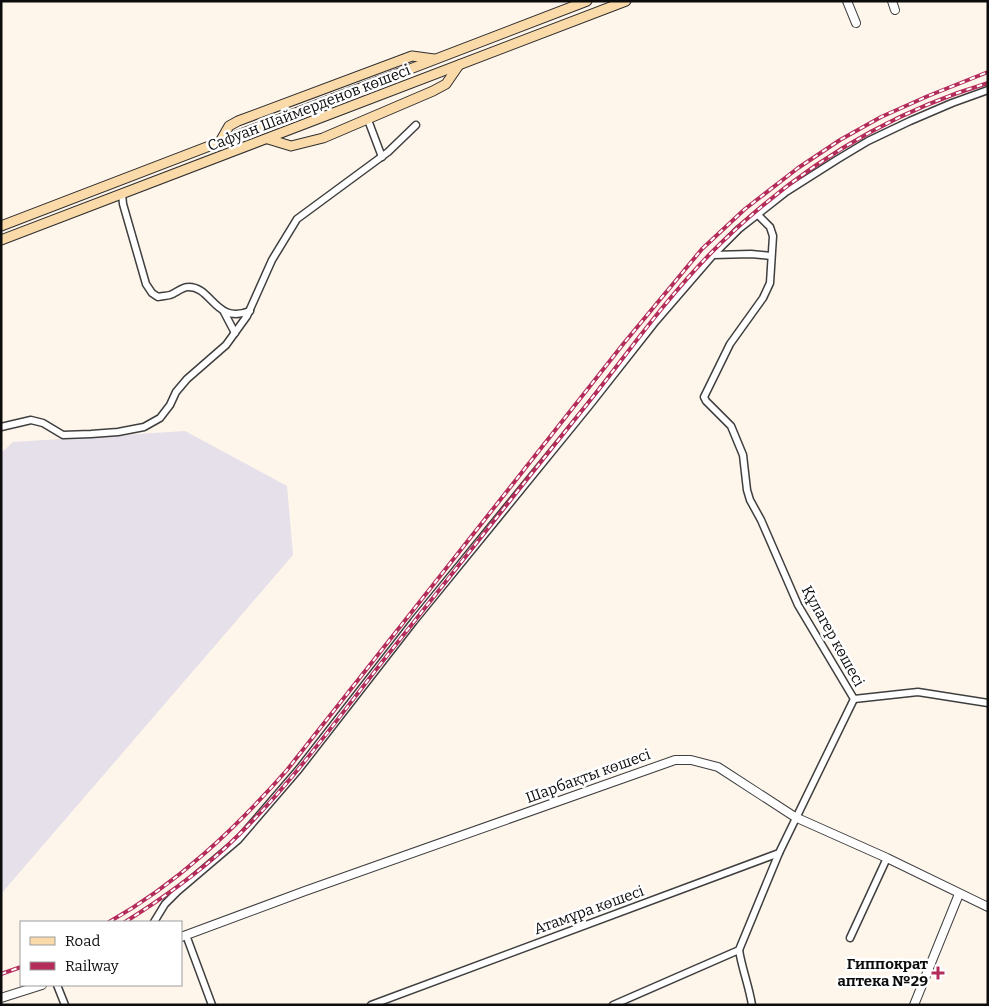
<svg xmlns="http://www.w3.org/2000/svg" width="989" height="1006" font-family="Bitter,serif">
<rect width="100%" height="100%" fill="#fef5eb"/>
<polygon fill="#e6e0ea" points="185,431 287,486 293,555 1,894 1,453 13,442"/>
<g fill="none" stroke-linecap="round" stroke-linejoin="round">
<g stroke="#3f3f3f" stroke-width="9">
<g id="minor">
<polyline points="368,120 382,157"/>
<path d="M122,194L123,204L146,284L152,293L158,297C162,296 166,296 170,295C176,293 182,287 188,287C212,286 215,325 250,311"/>
<polyline points="713,255 751,254 771,256"/>
<polyline points="224,312 235,333"/>
<polyline points="1,427 31,420 43,423 63,435 91,434 118,432 144,427 160,418 170,405 176,392 187,379 226,345 247,316 272,260 297,219 388,152 416,125"/>
<polyline points="854,699 918,692 988,703"/>
<polyline points="154,922 165,904 178,891 238,840 299,769 414,621 589,406 656,321 713,255 739,229 786,192 838,159 868,141 910,121 952,103 988,90"/>
<polyline points="186,935 212,1005"/>
<polyline points="850,938 887,858"/>
<path d="M739,950C742,969 749,986 752,1005"/>
<polyline points="57,985 65,1005"/>
<polyline points="371,1005 779,853 854,699 798,605 761,520 750,500 747,490 743,455 731,426 706,401 704,397 730,344 763,298 770,283 773,236 770,227 758,215"/>
<polyline points="613,1005 739,950 779,853"/>
</g>
</g>
<g stroke="#3f3f3f" stroke-width="10">
<g id="tertiary">
<polyline points="847,1 856,23"/>
<polyline points="892,1 895,10"/>
<polyline points="181,937 305,891 675,760 691,760 718,767 795,817 887,858 988,907"/>
<polyline points="1,998 42,985"/>
<polyline points="914,1005 959,894"/>
</g>
</g>
<g stroke="#2e2e2e" stroke-width="11">
<g id="secondary">
<polyline points="268,139 291,146 323,138 433,91 446,84 459,65"/>
<polyline points="221,140 229,126 238,121 412,56 434,59"/>
<polyline points="1,226 587,1"/>
<polyline points="1,240 626,1"/>
</g>
</g>
<use href="#minor" stroke="#fff" stroke-width="6"/>
<use href="#tertiary" stroke="#fff" stroke-width="8"/>
<use href="#secondary" stroke="#fbdaa9" stroke-width="9"/>
<g stroke="#b42c5a" stroke-width="4">
<g id="rail">
<path d="M109,922C178,883 235,829 287,770L624,343L702,249L745,209L798,168L840,140L881,117L928,96L988,72"/>
<path d="M125,922C160,900 193,877 224,849C287,791 336,720 390,652C458,566 527,479 596,393C632,347 668,297 709,255C787,176 881,115 988,83"/>
<polyline points="1,974 21,967"/>
</g>
</g>
<use href="#rail" stroke="#fff" stroke-width="2" stroke-dasharray="5.5" stroke-linecap="butt"/>
</g>
<path fill="#b42c5a" stroke="#fff" stroke-width="2" d="M935.5 965.5h5v5h5v5h-5v5h-5v-5h-5v-5h5z"/>
<g text-anchor="middle" dominant-baseline="central" stroke-width="5" stroke-linejoin="round" paint-order="stroke">
<g font-size="15" fill="#0c0c0c" stroke="#fff">
<text transform="translate(309 108) rotate(-21)">Сафуан Шаймерденов көшесі</text>
<text transform="translate(833 636) rotate(61)">Құлагер көшесі</text>
<text transform="translate(588 776) rotate(-20)">Шарбақты көшесі</text>
<text transform="translate(589 910) rotate(-20)">Атамұра көшесі</text>
</g>
<g font-size="15" font-weight="bold" fill="#0c0c0c" stroke="#fff" text-anchor="end">
<text x="928" y="964">Гиппократ<tspan x="928" dy="17">аптека №29</tspan></text>
</g>
</g>
<rect width="989" height="1006" fill="none" stroke="#0c0c0c" stroke-width="5"/>
<rect x="20" y="921" width="162" height="65" fill="#ffffff" stroke="#9e9e9e"/>
<rect x="30" y="937" width="25" height="8" fill="#fbdaa9" stroke="#9e9e9e"/>
<text x="65" y="946" font-size="15" fill="#0c0c0c">Road</text>
<rect x="30" y="962" width="25" height="8" fill="#b42c5a" stroke="#9e9e9e"/>
<text x="65" y="971" font-size="15" fill="#0c0c0c">Railway</text>
</svg>
